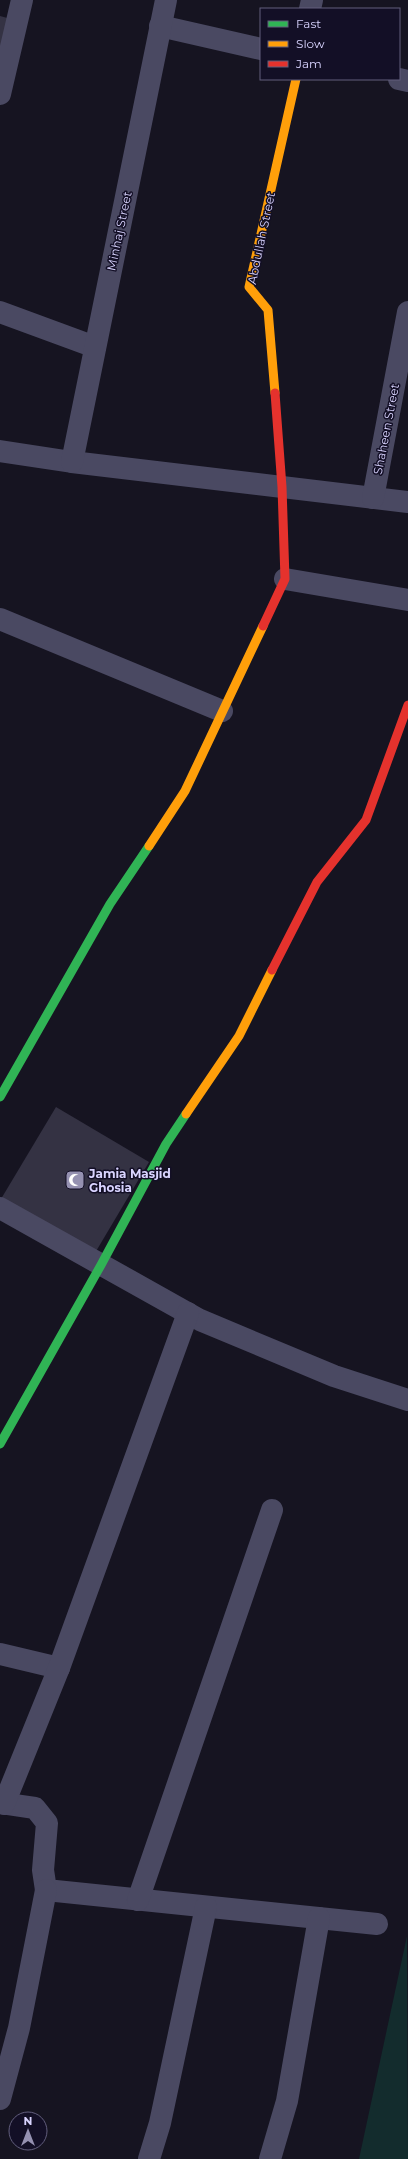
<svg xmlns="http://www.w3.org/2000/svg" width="408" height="2159" font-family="Montserrat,sans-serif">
<rect width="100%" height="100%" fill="#161421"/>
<polygon fill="#132c2d" points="407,1936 408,2159 359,2159"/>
<g fill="#343243">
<polygon points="0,16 11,19 0,58"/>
<polygon points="56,1107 149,1162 95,1253 1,1199"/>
</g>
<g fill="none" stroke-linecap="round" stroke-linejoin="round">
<g stroke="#4a4962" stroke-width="22">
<polyline points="310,9 312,0"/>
<polyline points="160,26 261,49"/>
<polyline points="399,79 408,81"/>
<polyline points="0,94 22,0"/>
<polyline points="0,312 95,347"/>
<polyline points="0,451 72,462 408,502"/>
<polyline points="72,462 166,0"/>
<polyline points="373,498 408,312"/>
<polyline points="285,579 408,600"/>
<polyline points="0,619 222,711"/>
<polyline points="0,1208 200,1320 334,1376 408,1400"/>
<polyline points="0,1654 59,1668"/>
<polyline points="0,1803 35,1808 47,1823 43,1870 46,1890 377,1924"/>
<polyline points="4,1804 59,1668 188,1313"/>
<polyline points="138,1900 272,1510"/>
<polyline points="0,2099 19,2028 46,1890"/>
<polyline points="149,2159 160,2123 206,1907"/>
<polyline points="270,2159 287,2101 319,1918"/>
</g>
<g stroke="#30b455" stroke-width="9">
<polyline points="0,1097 110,904 149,846"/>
<polyline points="0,1444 101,1265 166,1144 186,1114"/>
</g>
<g stroke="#ff9f0a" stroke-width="9">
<polyline points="275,393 268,310 249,287 296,79"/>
<polyline points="149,846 185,791 263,626"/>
<polyline points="186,1114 239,1036 272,970"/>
</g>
<g stroke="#e5322d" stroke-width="9">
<polyline points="263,626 285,579 282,487 275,393"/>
<polyline points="272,970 317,882 366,820 408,705"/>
</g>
</g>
<defs>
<g id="mosque-square" transform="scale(1)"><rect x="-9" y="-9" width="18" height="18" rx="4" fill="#9591b1" stroke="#130f26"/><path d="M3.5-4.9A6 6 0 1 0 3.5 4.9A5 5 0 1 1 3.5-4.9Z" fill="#fff"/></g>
</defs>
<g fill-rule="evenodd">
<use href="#mosque-square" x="75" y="1180"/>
</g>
<g text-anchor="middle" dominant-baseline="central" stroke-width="3" stroke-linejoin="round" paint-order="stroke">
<g font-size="12" fill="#d9d4ff" stroke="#130f26">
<text transform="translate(119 231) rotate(-78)">Minhaj Street</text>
<text transform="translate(261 238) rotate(-78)">Abdullah Street</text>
<text transform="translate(386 429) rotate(-79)">Shaheen Street</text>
</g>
<g font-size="12" font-weight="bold" fill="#d9d4ff" stroke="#130f26" text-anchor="start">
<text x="89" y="1173">Jamia Masjid<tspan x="89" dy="14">Ghosia</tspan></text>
</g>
</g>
<rect x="260" y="8" width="140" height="72" fill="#130f26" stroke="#625e7d"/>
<rect x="268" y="21" width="20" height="6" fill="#30b455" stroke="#625e7d"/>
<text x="296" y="28" font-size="12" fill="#d9d4ff">Fast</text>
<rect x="268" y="41" width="20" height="6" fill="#ff9f0a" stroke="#625e7d"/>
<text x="296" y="48" font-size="12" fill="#d9d4ff">Slow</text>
<rect x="268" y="61" width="20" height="6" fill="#e5322d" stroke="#625e7d"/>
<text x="296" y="68" font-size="12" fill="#d9d4ff">Jam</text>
<g transform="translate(28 2131)"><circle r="19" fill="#130f26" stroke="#625e7d"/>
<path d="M0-3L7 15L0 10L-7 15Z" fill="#9591b1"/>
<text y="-6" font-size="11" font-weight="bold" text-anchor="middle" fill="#d9d4ff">N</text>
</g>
</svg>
